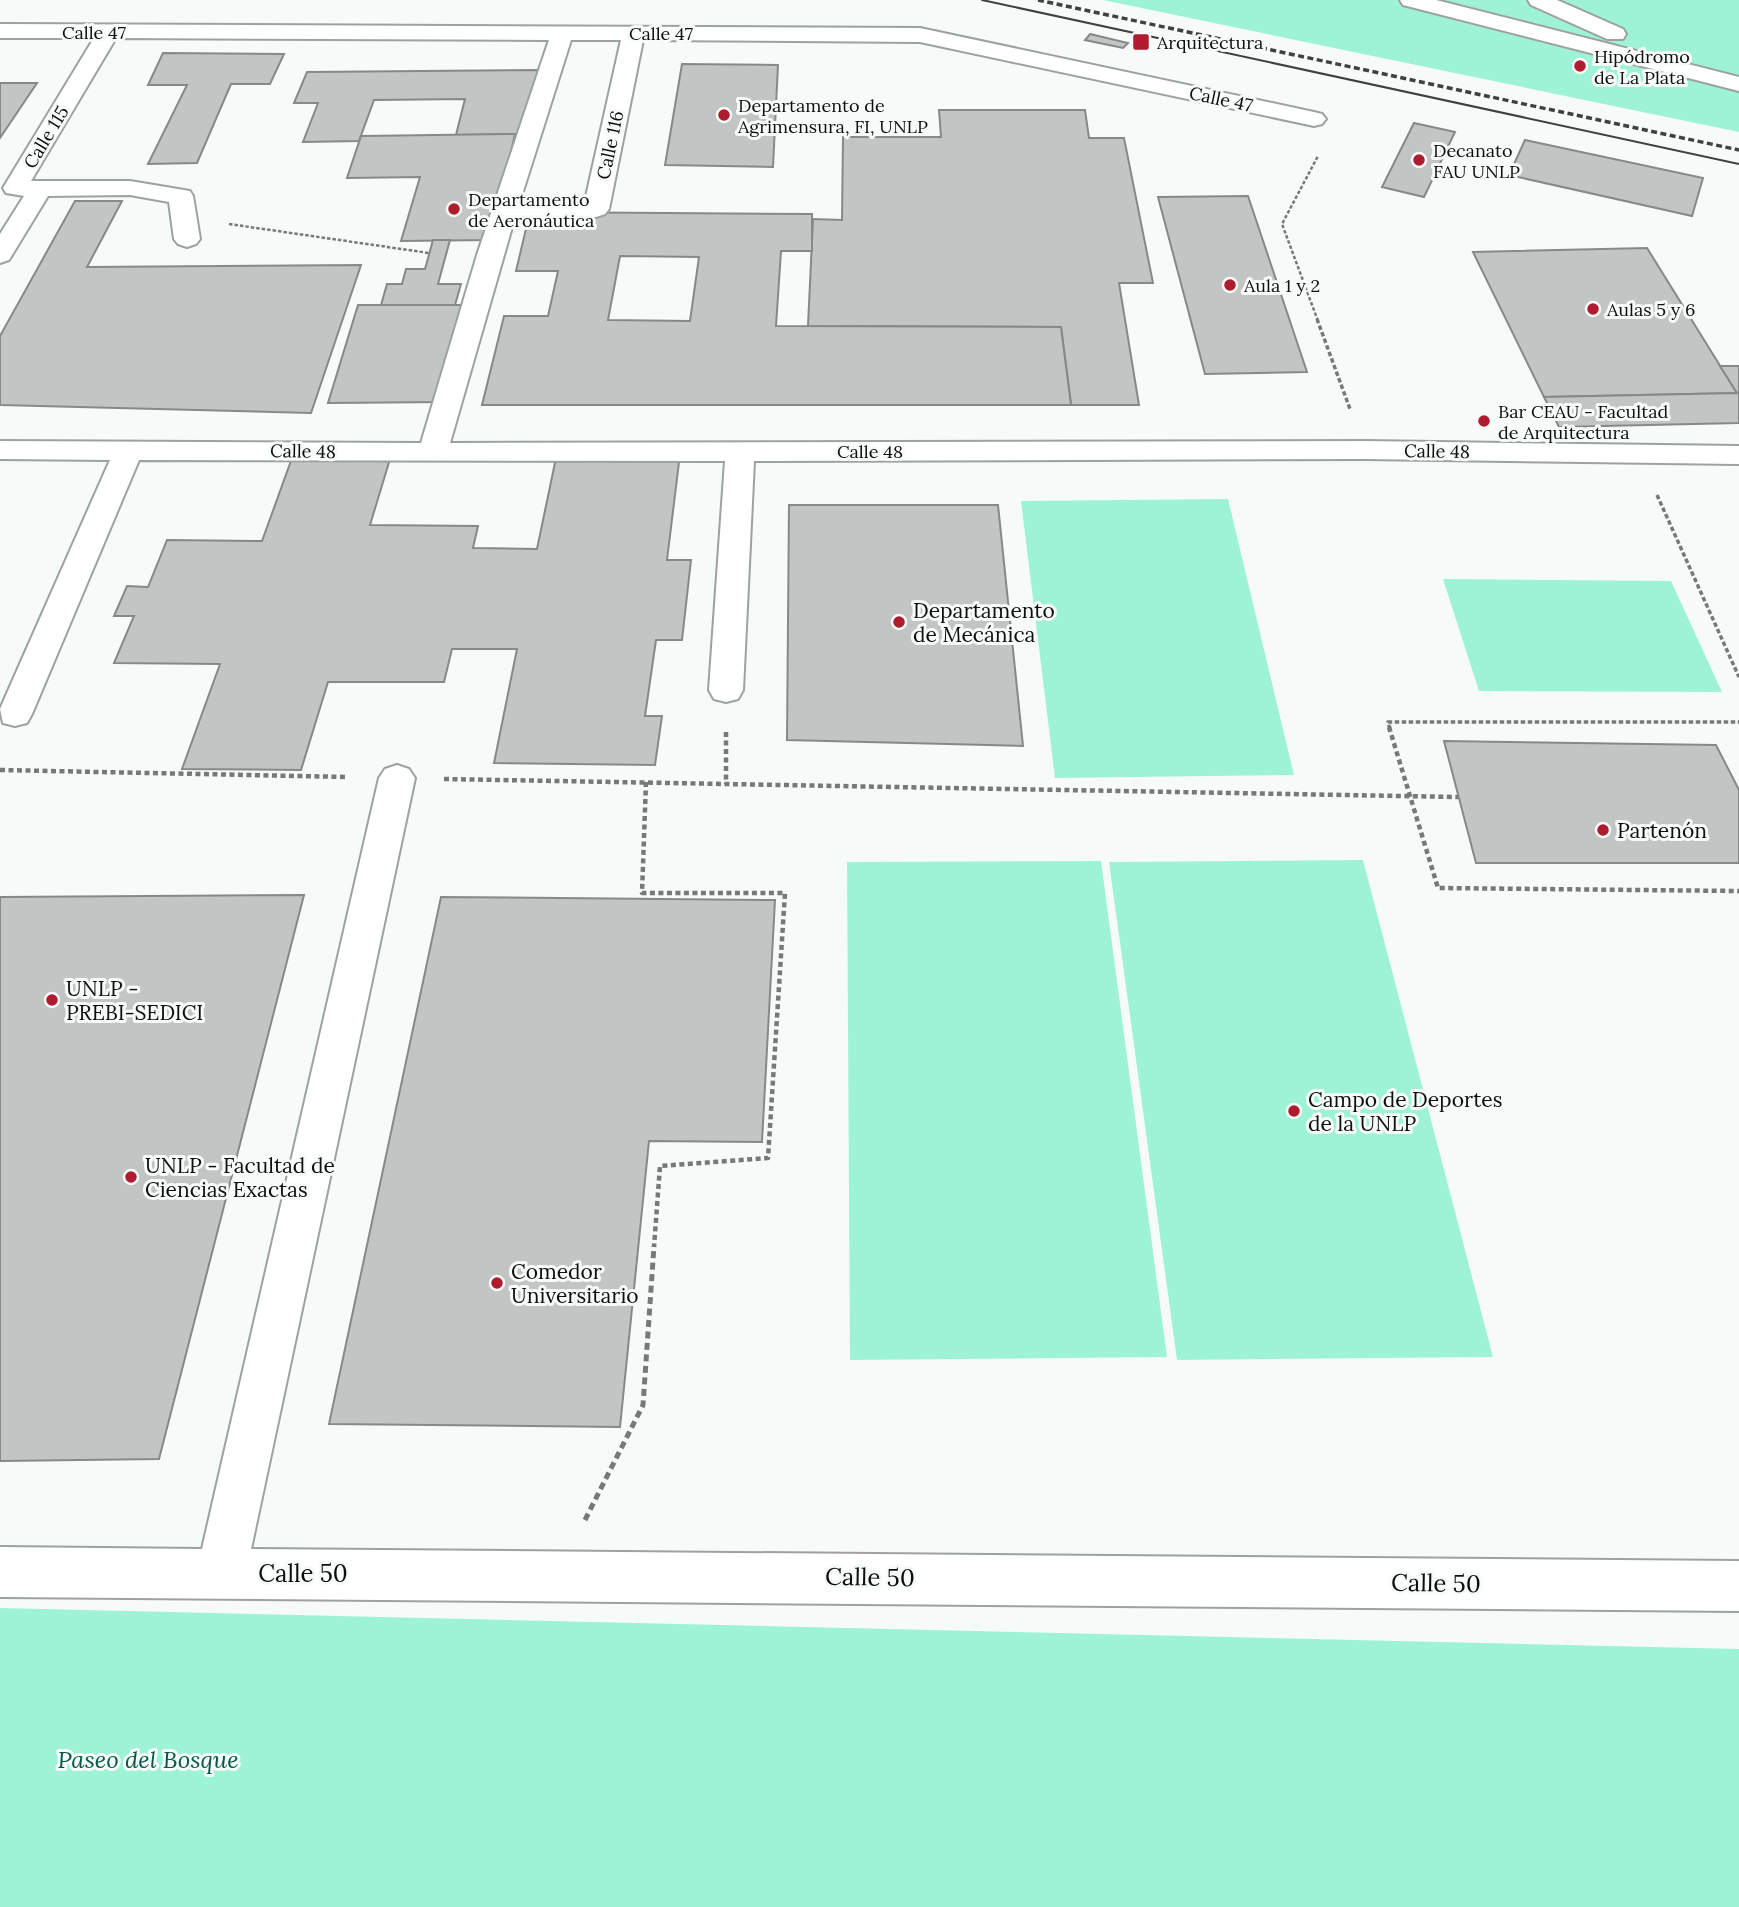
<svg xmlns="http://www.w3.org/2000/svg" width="1739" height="1907" font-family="Lora,serif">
<rect width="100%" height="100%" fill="#f6fbf9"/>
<g fill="#9ef3d7">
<polygon points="1103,0 1739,0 1739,132"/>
<polygon points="1228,499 1294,775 1055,778 1021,501"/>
<polygon points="1443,579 1671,581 1722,692 1479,691"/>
<polygon points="1363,860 1493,1357 1177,1360 1109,862"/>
<polygon points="1101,861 1167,1357 850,1360 847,862"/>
<polygon points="0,1608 1739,1649 1739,1907 0,1907"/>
</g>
<g fill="#c1c6c4" stroke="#858a88" stroke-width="2" fill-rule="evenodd">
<polygon points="1090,34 1128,43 1123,48 1085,40"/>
<polygon points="163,53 284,54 270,84 231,84 197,163 148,164 187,85 148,85"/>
<polygon points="682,64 778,65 773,167 665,165"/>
<polygon points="538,70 523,134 456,135 465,99 374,100 359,141 303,142 318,103 294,103 307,72"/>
<polygon points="0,83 37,83 0,138"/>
<polygon points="939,110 1085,110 1089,138 1124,138 1153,283 1119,283 1139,405 1071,405 1061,327 808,326 813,219 842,220 843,137 941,137"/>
<polygon points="1414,123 1455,132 1424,197 1382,187"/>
<polygon points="515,134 490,240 401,241 420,177 347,178 361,136"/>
<polygon points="1525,140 1703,178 1692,216 1509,175"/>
<polygon points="1248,196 1307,372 1205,374 1158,197"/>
<polygon points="75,201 122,201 87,267 361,265 311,413 0,405 0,336"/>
<path d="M530,212L812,214V251H781L776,326L1061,327L1071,405H482L504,316H548L558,271H516ZM620,256L699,257L690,321L608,320Z"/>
<polygon points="433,240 450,240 438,284 461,284 455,305 381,305 387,284 402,284 406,269 425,269"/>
<polygon points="1647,248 1737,393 1544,397 1473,252"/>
<polygon points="358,305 469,305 445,402 328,403"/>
<polygon points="1720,366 1739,366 1739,423 1559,427 1544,397 1737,393"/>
<polygon points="557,453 680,454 667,560 691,560 682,640 656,640 645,716 662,716 655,765 494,763 517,649 452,649 444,682 328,682 301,770 182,769 220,664 114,663 134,616 114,616 127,586 148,587 167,540 262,541 292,458 390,459 370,525 478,526 473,548 537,549"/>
<polygon points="789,505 998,505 1023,746 787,740"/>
<polygon points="1444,741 1716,745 1739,790 1739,863 1476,863"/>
<polygon points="304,895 159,1459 0,1461 0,897"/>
<polygon points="441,897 775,900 762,1142 649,1141 620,1427 329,1424"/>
</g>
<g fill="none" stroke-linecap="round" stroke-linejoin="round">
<g stroke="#9da2a0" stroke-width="4">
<g id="minor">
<polygon points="1400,0 1436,0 1739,77 1739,91 1403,5"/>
<polygon points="1528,0 1557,0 1623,29 1626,34 1623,39 1607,39 1531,5"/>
<path d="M0,24L920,28L1314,112L1322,114L1326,119L1322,124L1314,126L920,42L643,40L609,209L605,214L596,217H515L450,443L1365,441L1739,446V464L1365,459L754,461L743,690L738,699L726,702L714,699L709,690L725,461L139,460L32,714L27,723L15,726L3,723L0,709L110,460L0,459V441L421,443L477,255L549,40L116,38L31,181H130L190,191L193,196L200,239L196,244L187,247L178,244L174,239L169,202L130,195L48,196L9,260L0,263V234L24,196L6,193L3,188L94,38H0ZM571,40H621L585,201H520Z"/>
<polygon points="397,765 409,769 415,778 251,1549 1739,1561 1739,1611 0,1597 0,1547 202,1549 379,778 385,769"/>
</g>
</g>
<g stroke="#767978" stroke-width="2.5" stroke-dasharray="3.5 2" stroke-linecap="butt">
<polyline points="229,224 429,253"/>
<polyline points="1318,321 1282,224 1318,156"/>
</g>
<g stroke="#767978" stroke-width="3.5" stroke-dasharray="4.5 2.5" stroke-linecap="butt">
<polyline points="1317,319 1350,409"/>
<polyline points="1657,495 1739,677"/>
<polyline points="1390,729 1388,722 1739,722"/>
</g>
<g stroke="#767978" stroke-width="4.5" stroke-dasharray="5 3.5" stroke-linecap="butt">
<polyline points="1389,727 1438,888 1739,891"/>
<polyline points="726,732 726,784"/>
<polyline points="0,770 348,777"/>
<polyline points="444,779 1458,797"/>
<polyline points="646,782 642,893 785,893 768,1158 660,1166 654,1247"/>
</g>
<polyline stroke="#767978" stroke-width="5" stroke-dasharray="7 4.5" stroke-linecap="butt" points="585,1520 643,1405 654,1246"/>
<use href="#minor" fill="#fff" fill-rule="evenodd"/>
<polyline stroke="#3f4141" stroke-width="2" points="982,0 1739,164"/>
<polyline stroke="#3f4141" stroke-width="3.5" stroke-dasharray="6 3.5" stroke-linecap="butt" points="1038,0 1739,150"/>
</g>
<g fill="#af1c30" stroke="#f6fbf9" stroke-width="2.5">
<rect x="1132" y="33" width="18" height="18" rx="3.5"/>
<circle cx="1580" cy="66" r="7"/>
<circle cx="724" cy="115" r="7"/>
<circle cx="1419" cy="160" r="7"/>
<circle cx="454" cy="209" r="7"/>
<circle cx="1230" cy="285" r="7"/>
<circle cx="1593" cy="309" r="7"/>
<circle cx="1484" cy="421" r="7"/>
<circle cx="899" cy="622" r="7"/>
<circle cx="1603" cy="830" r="7"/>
<circle cx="52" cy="1000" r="7"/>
<circle cx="1294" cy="1111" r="7"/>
<circle cx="131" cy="1177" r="7"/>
<circle cx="497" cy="1283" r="7"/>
</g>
<g text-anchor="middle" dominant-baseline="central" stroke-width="6" stroke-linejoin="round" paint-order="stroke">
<g font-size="18" fill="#0d0e0e" stroke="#f6fbf9">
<text x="94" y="32">Calle 47</text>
<text x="661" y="33">Calle 47</text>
<text transform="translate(1221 99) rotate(12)">Calle 47</text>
<text transform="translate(46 137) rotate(-59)">Calle 115</text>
<text transform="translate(610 145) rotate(-78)">Calle 116</text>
<text transform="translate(303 451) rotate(1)">Calle 48</text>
<text x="870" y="451">Calle 48</text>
<text transform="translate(1437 451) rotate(1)">Calle 48</text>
</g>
<g font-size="18" fill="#0d0e0e" stroke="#f6fbf9" text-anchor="start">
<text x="1157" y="42">Arquitectura</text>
<text x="1594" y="56">Hipódromo<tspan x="1594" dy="21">de La Plata</tspan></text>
<text x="738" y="105">Departamento de<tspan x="738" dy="21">Agrimensura, FI, UNLP</tspan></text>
<text x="1433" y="150">Decanato<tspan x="1433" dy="21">FAU UNLP</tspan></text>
<text x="468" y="199">Departamento<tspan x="468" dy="21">de Aeronáutica</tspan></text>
<text x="1244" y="285">Aula 1 y 2</text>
<text x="1607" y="309">Aulas 5 y 6</text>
<text x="1498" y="411">Bar CEAU - Facultad<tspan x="1498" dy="21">de Arquitectura</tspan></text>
</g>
<g font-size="21" fill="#0d0e0e" stroke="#f6fbf9" text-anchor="start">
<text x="913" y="610">Departamento<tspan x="913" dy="24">de Mecánica</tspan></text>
<text x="1617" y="830">Partenón</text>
<text x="66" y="988">UNLP -<tspan x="66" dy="24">PREBI-SEDICI</tspan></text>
<text x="1308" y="1099">Campo de Deportes<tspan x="1308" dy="24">de la UNLP</tspan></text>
<text x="145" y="1165">UNLP - Facultad de<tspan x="145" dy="24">Ciencias Exactas</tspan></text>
<text x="511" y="1271">Comedor<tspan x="511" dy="24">Universitario</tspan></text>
</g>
<g font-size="24" fill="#0d0e0e" stroke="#f6fbf9">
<text x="303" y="1573">Calle 50</text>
<text transform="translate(870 1577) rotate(1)">Calle 50</text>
<text transform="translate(1436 1583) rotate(1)">Calle 50</text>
</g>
<g font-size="24" font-style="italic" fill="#065a47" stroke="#f6fbf9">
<text x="148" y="1759">Paseo del Bosque</text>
</g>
</g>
</svg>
